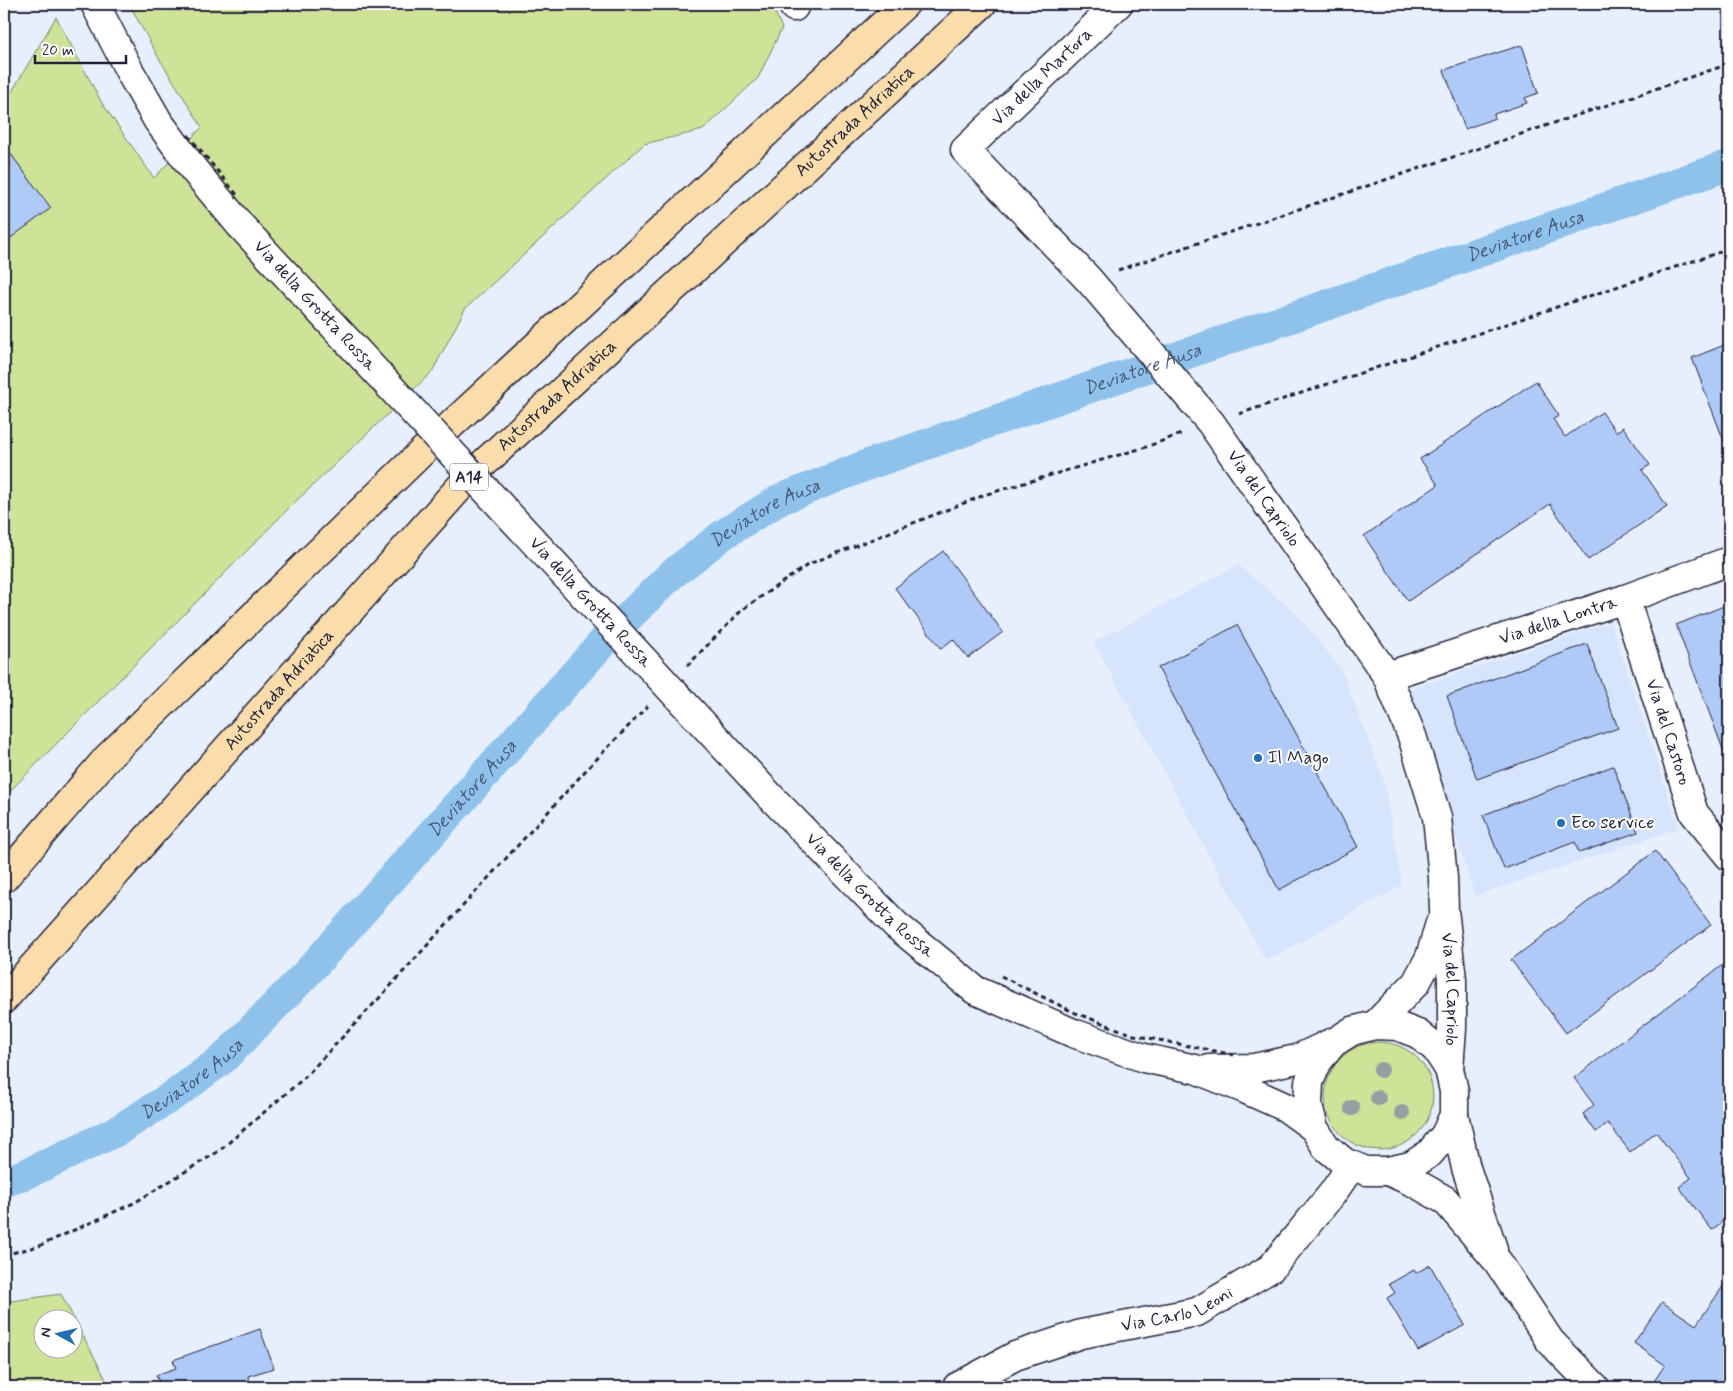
<svg xmlns="http://www.w3.org/2000/svg" width="1733" height="1391" font-family="Mynerve,sans-serif">
<rect width="100%" height="100%" fill="#e7effd"/>
<filter id="ink" filterUnits="userSpaceOnUse"><feTurbulence type="fractalNoise" baseFrequency=".02" numOctaves="2"/><feDisplacementMap in="SourceGraphic" scale="10" xChannelSelector="R" yChannelSelector="G"/><feConvolveMatrix kernelMatrix="1 2 1 2 8 2 1 2 1" color-interpolation-filters="sRGB"/></filter>
<g filter="url(#ink)">
<g fill="#d6e4fc">
<polygon points="1238,565 1297,614 1342,671 1384,781 1402,885 1266,961 1094,642"/>
<polygon points="1611,622 1679,828 1475,896 1407,690"/>
</g>
<g fill="#cee398" stroke="#78826a" fill-rule="evenodd">
<polygon points="129,4 771,4 782,28 758,78 703,130 644,144 465,309 432,372 291,506 4,797 4,105 56,17 102,103 154,178 202,127 157,55"/>
<circle cx="1379" cy="1096" r="54"/>
<path d="M61,1294L110,1387H4V1302ZM42,1318H72V1348H42Z"/>
</g>
<g fill="none" stroke-linecap="round" stroke-linejoin="round">
<path stroke="#8ec2eb" stroke-width="31" id="s1" d="M4,1182L28,1173L117,1131L177,1093L224,1058L307,973L603,642L671,575L724,534L779,500L867,465L1729,165"/>
</g>
<g fill="#b0caf8" stroke="#22223b">
<polygon points="1522,45 1538,93 1525,98 1527,103 1494,114 1495,118 1465,129 1444,70"/>
<polygon points="4,145 51,208 4,243"/>
<polygon points="1729,343 1729,454 1692,358"/>
<polygon points="1536,381 1559,416 1553,419 1565,437 1602,412 1616,432 1623,427 1650,465 1642,470 1667,506 1588,560 1550,504 1408,601 1364,536 1438,485 1420,459"/>
<polygon points="943,551 1003,632 968,658 953,639 941,649 895,588"/>
<polygon points="1729,604 1729,765 1676,625"/>
<polygon points="1237,625 1358,847 1279,890 1158,668"/>
<polygon points="1587,644 1618,728 1477,779 1447,696"/>
<polygon points="1613,766 1638,832 1579,853 1575,842 1504,869 1483,815"/>
<polygon points="1655,851 1711,925 1566,1033 1511,960"/>
<polygon points="1729,960 1729,1216 1712,1230 1679,1187 1691,1178 1656,1132 1630,1152 1608,1123 1596,1132 1583,1114 1594,1105 1574,1078"/>
<polygon points="1430,1265 1465,1325 1418,1351 1387,1298 1395,1293 1389,1284 1414,1270 1416,1273"/>
<polygon points="1729,1278 1729,1387 1650,1387 1665,1365 1634,1343 1662,1302 1696,1325"/>
<polygon points="260,1329 274,1368 248,1376 252,1387 161,1387 156,1375 176,1368 173,1360"/>
</g>
<g fill="none" stroke-linecap="round" stroke-linejoin="round">
<g stroke="#22223b" stroke-width="31">
<g id="minor">
<polyline points="792,4 794,7"/>
<path id="s2" d="M1118,4L965,150L1089,280L1211,423L1387,676L1412,736L1437,817L1443,878L1444,910L1452,979V1028L1449,1069"/>
<path id="s3" d="M1625,599L1694,813L1729,856"/>
<path id="s4" d="M1387,676L1625,599L1729,561"/>
<polyline points="1375,1025 1416,983 1430,957 1440,923"/>
<path id="s5" d="M957,1387L1015,1356L1081,1334L1197,1312L1271,1268L1332,1194L1352,1165"/>
</g>
</g>
<g stroke="#22223b" stroke-width="31">
<g id="tertiary">
<polyline points="95,4 130,72 158,121 194,170 240,225"/>
<polyline points="975,990 1073,1033 1144,1058 1195,1069 1247,1090 1285,1107 1314,1128"/>
<polyline points="1209,1069 1254,1068 1297,1059 1331,1043"/>
<polyline points="1454,1115 1466,1168 1493,1249"/>
<polyline points="1388,1171 1411,1166 1430,1153 1445,1135 1454,1115 1454,1091 1449,1069 1436,1049 1418,1034 1397,1026 1375,1025 1352,1031 1333,1043 1318,1061 1309,1082 1308,1105 1314,1128 1326,1147 1344,1162 1366,1171 1388,1171 1415,1183 1445,1200 1498,1262 1550,1341 1595,1387"/>
</g>
</g>
<g stroke="#22223b" stroke-width="31">
<g id="motorway">
<polyline points="4,878 108,757 423,451 905,4"/>
<path id="s6" d="M4,999L469,477L982,4"/>
</g>
</g>
<g stroke="#22223b" stroke-width="3" stroke-dasharray="5 4" stroke-linecap="butt">
<polyline points="1118,270 1729,64"/>
<polyline points="1239,414 1729,249"/>
<polyline points="687,666 743,609 809,564 987,494 1146,447 1181,434"/>
<polyline points="4,1255 39,1246 134,1203 219,1151 304,1078 384,993 587,769 648,706"/>
</g>
<use href="#minor" stroke="#fff" stroke-width="28"/>
<use href="#tertiary" stroke="#fff" stroke-width="28"/>
<use href="#motorway" stroke="#faddab" stroke-width="28"/>
<g stroke="#22223b" stroke-width="31" stroke-linecap="butt">
<g id="tertiary-bridge">
<path id="s7" d="M240,225L769,795L896,925L975,990"/>
</g>
</g>
<g stroke="#22223b" stroke-width="3" stroke-dasharray="5 4" stroke-linecap="butt">
<polyline points="188,135 238,196"/>
<polyline points="1001,976 1073,1012 1134,1035 1234,1055"/>
</g>
<use href="#tertiary-bridge" stroke="#fff" stroke-width="28"/>
</g>
<g fill="#979ea2">
<circle cx="1381" cy="1070" r="8"/>
<circle cx="1378" cy="1098" r="8"/>
<circle cx="1352" cy="1108" r="8"/>
<circle cx="1402" cy="1113" r="8"/>
</g>
</g>
<g fill="#1f6fb2" stroke="#fff" stroke-width="2">
<circle cx="1258" cy="758" r="5"/>
<circle cx="1561" cy="823" r="5"/>
</g>
<g text-anchor="middle" dominant-baseline="central" stroke-width="4" stroke-linejoin="round" paint-order="stroke">
<rect fill="#fff" stroke="#646476" stroke-width="1" x="450" y="463.5" width="38" height="27" rx="4"/>
<g font-size="16" font-weight="bold" fill="#22223b">
<text x="469" y="477">A14</text>
</g>
<g font-size="18" fill="#22223b" stroke="#fff">
<text transform="translate(1042 77) rotate(-44)">Via della Martora</text>
<text stroke="none"><textPath href="#s6" startOffset="1224">Autostrada Adriatica</textPath></text>
<text stroke="none"><textPath href="#s7" startOffset="110">Via della Grotta Rossa</textPath></text>
<text stroke="none"><textPath href="#s6" startOffset="819">Autostrada Adriatica</textPath></text>
<text stroke="none"><textPath href="#s2" startOffset="671">Via del Capriolo</textPath></text>
<text stroke="none"><textPath href="#s7" startOffset="515">Via della Grotta Rossa</textPath></text>
<text stroke="none"><textPath href="#s4" startOffset="180">Via della Lontra</textPath></text>
<text stroke="none"><textPath href="#s6" startOffset="414">Autostrada Adriatica</textPath></text>
<text stroke="none"><textPath href="#s3" startOffset="140">Via del Castoro</textPath></text>
<text stroke="none"><textPath href="#s7" startOffset="920">Via della Grotta Rossa</textPath></text>
<text stroke="none"><textPath href="#s2" startOffset="1210">Via del Capriolo</textPath></text>
<text stroke="none"><textPath href="#s5" startOffset="235">Via Carlo Leoni</textPath></text>
</g>
<g font-size="18" fill="#22223b" stroke="#fff" text-anchor="start">
<text x="1268" y="758">Il Mago</text>
<text x="1571" y="823">Eco service</text>
</g>
<g font-size="19" font-style="italic" fill="#485a79" stroke="#fff">
<text stroke="none"><textPath href="#s1" startOffset="1835">Deviatore Ausa</textPath></text>
<text stroke="none"><textPath href="#s1" startOffset="1430">Deviatore Ausa</textPath></text>
<text stroke="none"><textPath href="#s1" startOffset="1025">Deviatore Ausa</textPath></text>
<text stroke="none"><textPath href="#s1" startOffset="620">Deviatore Ausa</textPath></text>
<text stroke="none"><textPath href="#s1" startOffset="215">Deviatore Ausa</textPath></text>
</g>
</g>
<rect width="1733" height="1391" fill="none" stroke="#fff" stroke-width="20"/>
<rect x="10" y="10" width="1713" height="1371" fill="none" stroke="#22223b" stroke-width="2" filter="url(#ink)"/>
<g transform="translate(58 1334) rotate(278)"><circle r="24" fill="#ffffff" stroke="#a7a7b1"/>
<path d="M0-4L9 19L0 12L-9 19Z" fill="#1f6fb2"/>
<text y="-8" font-size="14" font-weight="bold" text-anchor="middle" fill="#22223b">N</text>
</g>
<path d="M35 55v8h91v-8" fill="none" stroke="#22223b" stroke-width="2.5"/>
<text x="42" y="55" font-size="15" fill="#22223b" stroke="#ffffff" stroke-width="4" paint-order="stroke">20 m</text>
</svg>
